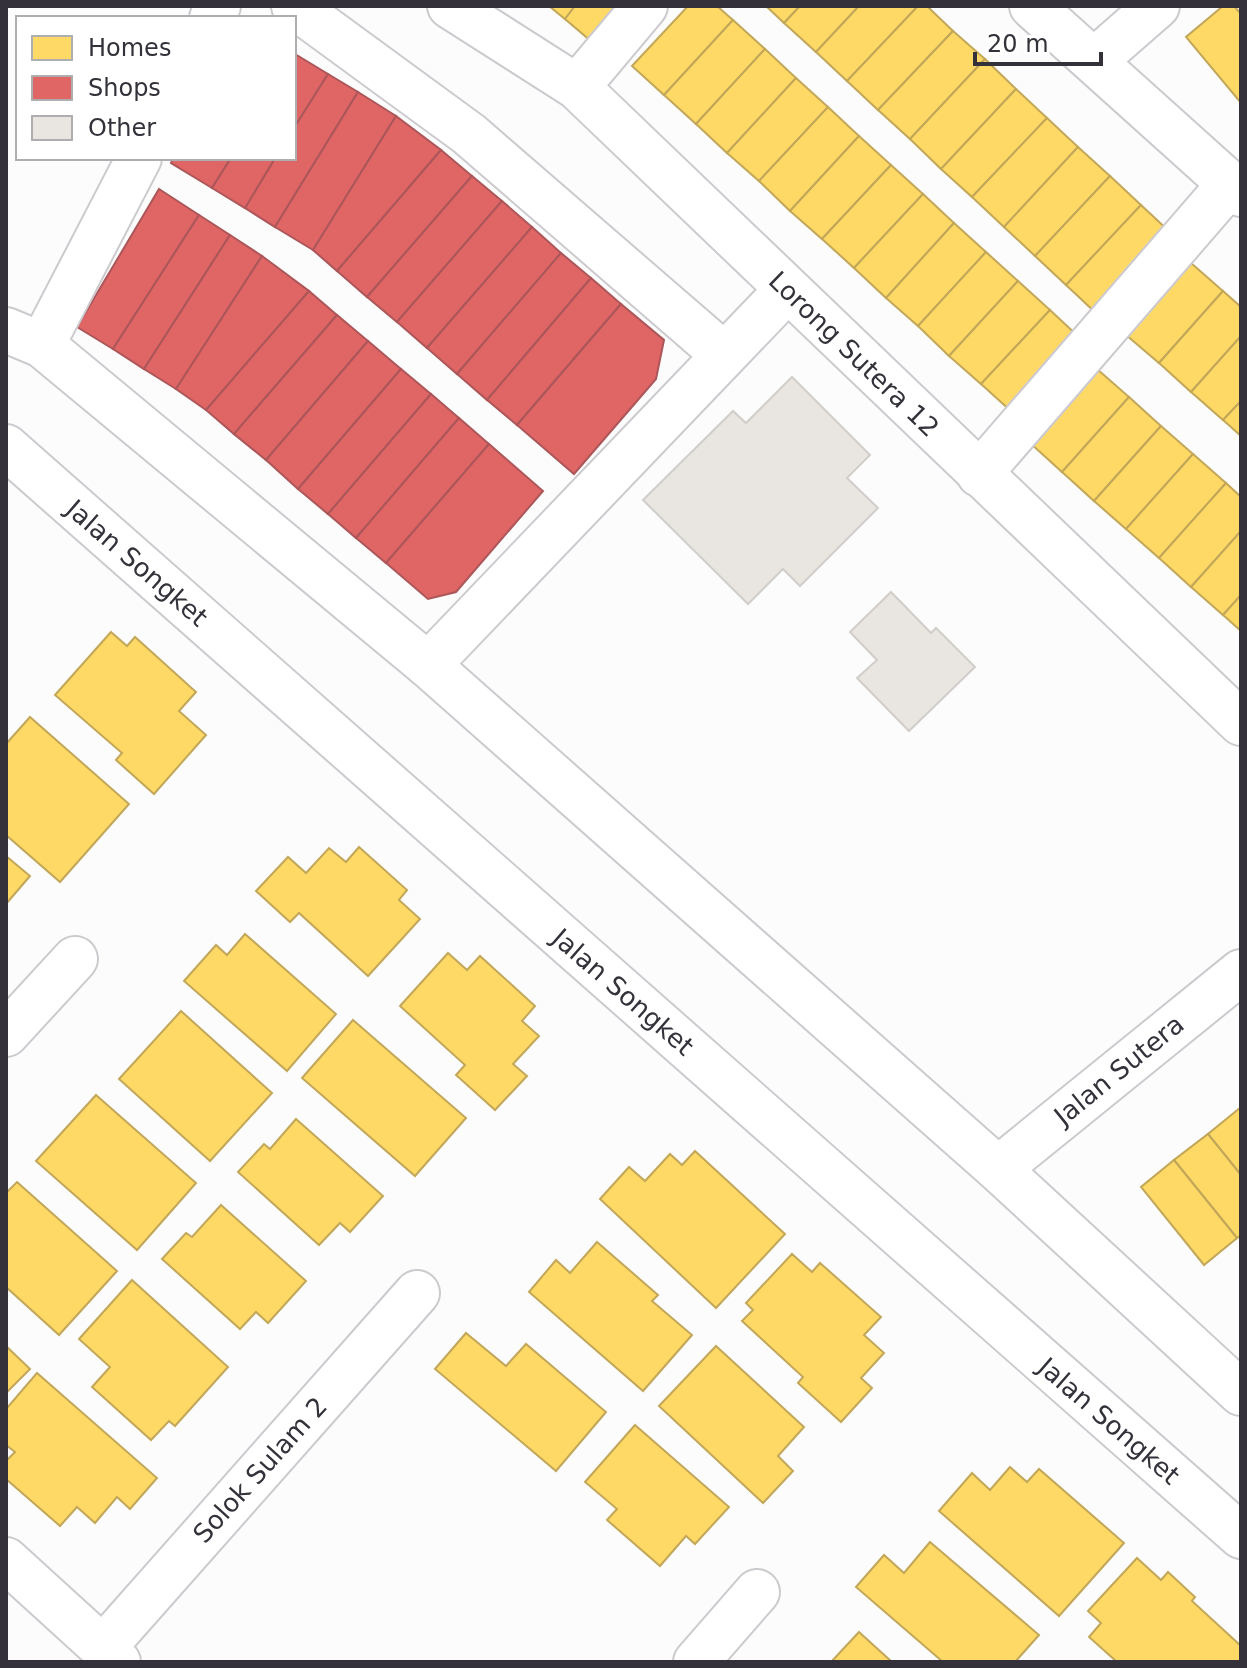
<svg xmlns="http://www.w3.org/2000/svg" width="1247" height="1668" font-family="'DejaVu Sans',sans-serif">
<rect width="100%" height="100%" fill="#fcfcfc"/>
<g fill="#ffd966" stroke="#c2a759" stroke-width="2">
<polygon points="549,6 575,6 565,19"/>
<polygon points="575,6 633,6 598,47 565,19"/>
<polygon points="688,6 717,6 733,20 664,95 632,66"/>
<polygon points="766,6 800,6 784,23"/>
<polygon points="800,6 859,6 816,52 784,23"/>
<polygon points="859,6 918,6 847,81 816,52"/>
<polygon points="918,6 927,6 953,31 878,110 847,81"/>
<polygon points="1223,6 1234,6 1241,14 1241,103 1186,37"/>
<polygon points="733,20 765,49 696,124 664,95"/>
<polygon points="953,31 985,59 910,139 878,110"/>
<polygon points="765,49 796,78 727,153 696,124"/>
<polygon points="985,59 1016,89 941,169 910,139"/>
<polygon points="796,78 828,107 759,181 727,153"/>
<polygon points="1016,89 1047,118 972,197 941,169"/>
<polygon points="828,107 859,136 790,211 759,181"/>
<polygon points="1047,118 1078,147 1004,227 972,197"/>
<polygon points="859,136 891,165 822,239 790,211"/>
<polygon points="1078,147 1110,176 1035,256 1004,227"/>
<polygon points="891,165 923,194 854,268 822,239"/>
<polygon points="1110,176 1141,205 1066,285 1035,256"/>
<polygon points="923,194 954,223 886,298 854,268"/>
<polygon points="1141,205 1172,234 1097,314 1066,285"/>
<polygon points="954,223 986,252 918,326 886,298"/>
<polygon points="986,252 1018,281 949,356 918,326"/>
<polygon points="1191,263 1223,291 1159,363 1126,335"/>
<polygon points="1018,281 1050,310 981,384 949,356"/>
<polygon points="1223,291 1241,307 1241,336 1191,392 1159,363"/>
<polygon points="1050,310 1081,339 1013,413 981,384"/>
<polygon points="1241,336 1241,401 1223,420 1191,392"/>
<polygon points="1097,369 1129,397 1062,472 1030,443"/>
<polygon points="1129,397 1161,426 1094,501 1062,472"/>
<polygon points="1241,401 1241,436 1223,420"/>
<polygon points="1161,426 1193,454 1126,529 1094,501"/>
<polygon points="1193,454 1226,483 1159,558 1126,529"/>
<polygon points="1226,483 1241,497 1241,531 1191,587 1159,558"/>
<polygon points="1241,531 1241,595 1223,615 1191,587"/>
<polygon points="1241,595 1241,631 1223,615"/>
<polygon points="111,632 127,646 135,637 196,692 179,711 206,735 154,794 116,760 122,753 55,695"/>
<polygon points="30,717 129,804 60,882 6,835 6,744"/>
<polygon points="359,847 407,890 399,900 420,919 368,976 299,913 290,922 256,891 288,857 306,873 329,848 346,862"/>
<polygon points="6,856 30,876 6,904"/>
<polygon points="245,934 336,1014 287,1071 184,981 216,945 227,955"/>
<polygon points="448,953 467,970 480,956 535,1006 522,1021 539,1036 513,1064 527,1076 495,1110 456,1075 465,1065 400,1006"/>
<polygon points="181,1011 272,1093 210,1161 119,1079"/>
<polygon points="353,1020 466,1118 415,1176 302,1078"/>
<polygon points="96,1095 196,1183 137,1250 36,1161"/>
<polygon points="1241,1107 1241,1175 1208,1134"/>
<polygon points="296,1119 383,1196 350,1232 340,1223 319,1245 238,1172 264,1144 270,1149"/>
<polygon points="1208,1134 1241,1175 1241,1235 1237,1238 1174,1160"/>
<polygon points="695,1151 785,1234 716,1308 600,1199 629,1167 645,1181 670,1154 682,1165"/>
<polygon points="1174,1160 1237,1238 1204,1265 1141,1187"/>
<polygon points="17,1182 117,1271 59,1335 6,1287 6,1193"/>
<polygon points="221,1205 306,1281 268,1323 256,1312 240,1329 162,1259 186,1233 192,1237"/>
<polygon points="597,1242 658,1295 652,1301 692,1335 643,1391 529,1292 556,1260 570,1273"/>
<polygon points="792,1254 812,1272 820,1263 881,1317 864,1335 884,1353 861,1378 872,1388 841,1422 798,1383 803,1377 742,1321 753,1310 746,1303"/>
<polygon points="132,1280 228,1367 175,1426 169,1421 151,1440 92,1387 110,1367 79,1339"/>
<polygon points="466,1333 506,1366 526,1344 606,1412 556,1471 435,1369"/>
<polygon points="6,1346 30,1369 6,1393"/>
<polygon points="716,1346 804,1427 778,1456 793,1471 763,1503 659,1406"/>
<polygon points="37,1373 157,1478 130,1509 117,1497 95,1523 77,1507 60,1526 6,1479 6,1461 15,1452 6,1445 6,1409"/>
<polygon points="635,1425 729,1507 695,1544 686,1536 660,1566 607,1520 617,1509 585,1482"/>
<polygon points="1010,1467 1027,1482 1039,1469 1124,1543 1059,1616 939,1511 972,1473 990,1490"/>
<polygon points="930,1542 1039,1635 1015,1662 943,1662 856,1587 884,1555 904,1573"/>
<polygon points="1137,1558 1161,1580 1168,1572 1195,1597 1192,1601 1241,1646 1241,1662 1117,1662 1089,1637 1101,1623 1088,1611"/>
<polygon points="859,1632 892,1662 831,1662"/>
</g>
<g fill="#e06666" stroke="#ac5659" stroke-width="2">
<polygon points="295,54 328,74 294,128 294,56"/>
<polygon points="328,74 358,92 275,227 245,208 275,158 294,158 294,128"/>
<polygon points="358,92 396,116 313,250 275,227"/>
<polygon points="396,116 441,150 337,271 313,250"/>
<polygon points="441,150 472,176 367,297 337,271"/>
<polygon points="173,158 231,158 212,188 171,163"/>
<polygon points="231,158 275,158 245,208 212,188"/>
<polygon points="472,176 502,201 397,322 367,297"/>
<polygon points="159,189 199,215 113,349 77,327"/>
<polygon points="502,201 532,227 427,348 397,322"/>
<polygon points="199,215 230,235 144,369 113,349"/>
<polygon points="532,227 561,253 457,374 427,348"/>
<polygon points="230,235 262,256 176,389 144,369"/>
<polygon points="561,253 591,278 487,400 457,374"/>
<polygon points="262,256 309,291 206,410 176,389"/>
<polygon points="591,278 621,304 517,425 487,400"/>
<polygon points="309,291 337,315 234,434 206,410"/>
<polygon points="621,304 664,340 656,379 574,474 517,425"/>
<polygon points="337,315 368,341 266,460 234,434"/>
<polygon points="368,341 401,369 298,489 266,460"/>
<polygon points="401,369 431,394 328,514 298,489"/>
<polygon points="431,394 459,418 356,538 328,514"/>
<polygon points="459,418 489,444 386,563 356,538"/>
<polygon points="489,444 543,491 456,592 428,599 386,563"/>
</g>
<g fill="#e9e5e1" stroke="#d1ceca" stroke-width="2">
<polygon points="792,377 870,455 847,478 878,508 800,586 783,569 748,604 643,500 733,411 746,423"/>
<polygon points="891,592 931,633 936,628 975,667 909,731 857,678 877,660 850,632"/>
</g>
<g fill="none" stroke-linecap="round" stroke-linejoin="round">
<g stroke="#cccace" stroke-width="48">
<g id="minor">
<polyline points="294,6 469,134 723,354"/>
<polyline points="450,6 577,87 1241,723"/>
<polyline points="1032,6 1241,194"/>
<polyline points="212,18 218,6"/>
<polyline points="1094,61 1157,6"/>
<polyline points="577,87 645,6"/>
<polyline points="6,330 42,345 428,665 998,1169 1241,1393"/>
<polyline points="42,345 139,158"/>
<polyline points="6,447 1241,1536"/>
<polyline points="979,474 1230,184"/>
<polyline points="428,665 787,290"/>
<polyline points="6,1034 75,959"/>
<polyline points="998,1169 1241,972"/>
<polyline points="6,1560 118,1662"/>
<polyline points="103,1648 417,1293"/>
<polyline points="696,1662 757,1592"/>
</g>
</g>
<use href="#minor" stroke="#fff" stroke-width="44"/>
</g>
<g text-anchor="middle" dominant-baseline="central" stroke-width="8" stroke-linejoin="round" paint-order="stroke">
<g font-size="26" fill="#34313a" stroke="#fff">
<text transform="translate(854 354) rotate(44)">Lorong Sutera 12</text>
<text transform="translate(137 563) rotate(41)">Jalan Songket</text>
<text transform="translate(623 992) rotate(41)">Jalan Songket</text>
<text transform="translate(1119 1070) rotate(-39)">Jalan Sutera</text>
<text transform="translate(1109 1421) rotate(41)">Jalan Songket</text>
<text transform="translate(260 1470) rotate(-48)">Solok Sulam 2</text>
</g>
</g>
<rect width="1247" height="1668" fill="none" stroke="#34313a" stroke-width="16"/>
<rect x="16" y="16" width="280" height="144" fill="#ffffff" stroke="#aeadb0" stroke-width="2"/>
<rect x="32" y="36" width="40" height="24" fill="#ffd966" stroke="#aeadb0" stroke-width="2"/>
<text x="88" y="56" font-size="24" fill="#34313a">Homes</text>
<rect x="32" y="76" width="40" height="24" fill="#e06666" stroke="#aeadb0" stroke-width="2"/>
<text x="88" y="96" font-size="24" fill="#34313a">Shops</text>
<rect x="32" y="116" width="40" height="24" fill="#e9e5e1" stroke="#aeadb0" stroke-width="2"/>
<text x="88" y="136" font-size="24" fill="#34313a">Other</text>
<path d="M975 52v12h126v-12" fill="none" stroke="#34313a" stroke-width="4"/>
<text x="987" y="52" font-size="24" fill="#34313a" stroke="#ffffff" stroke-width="6" paint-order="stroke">20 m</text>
</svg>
